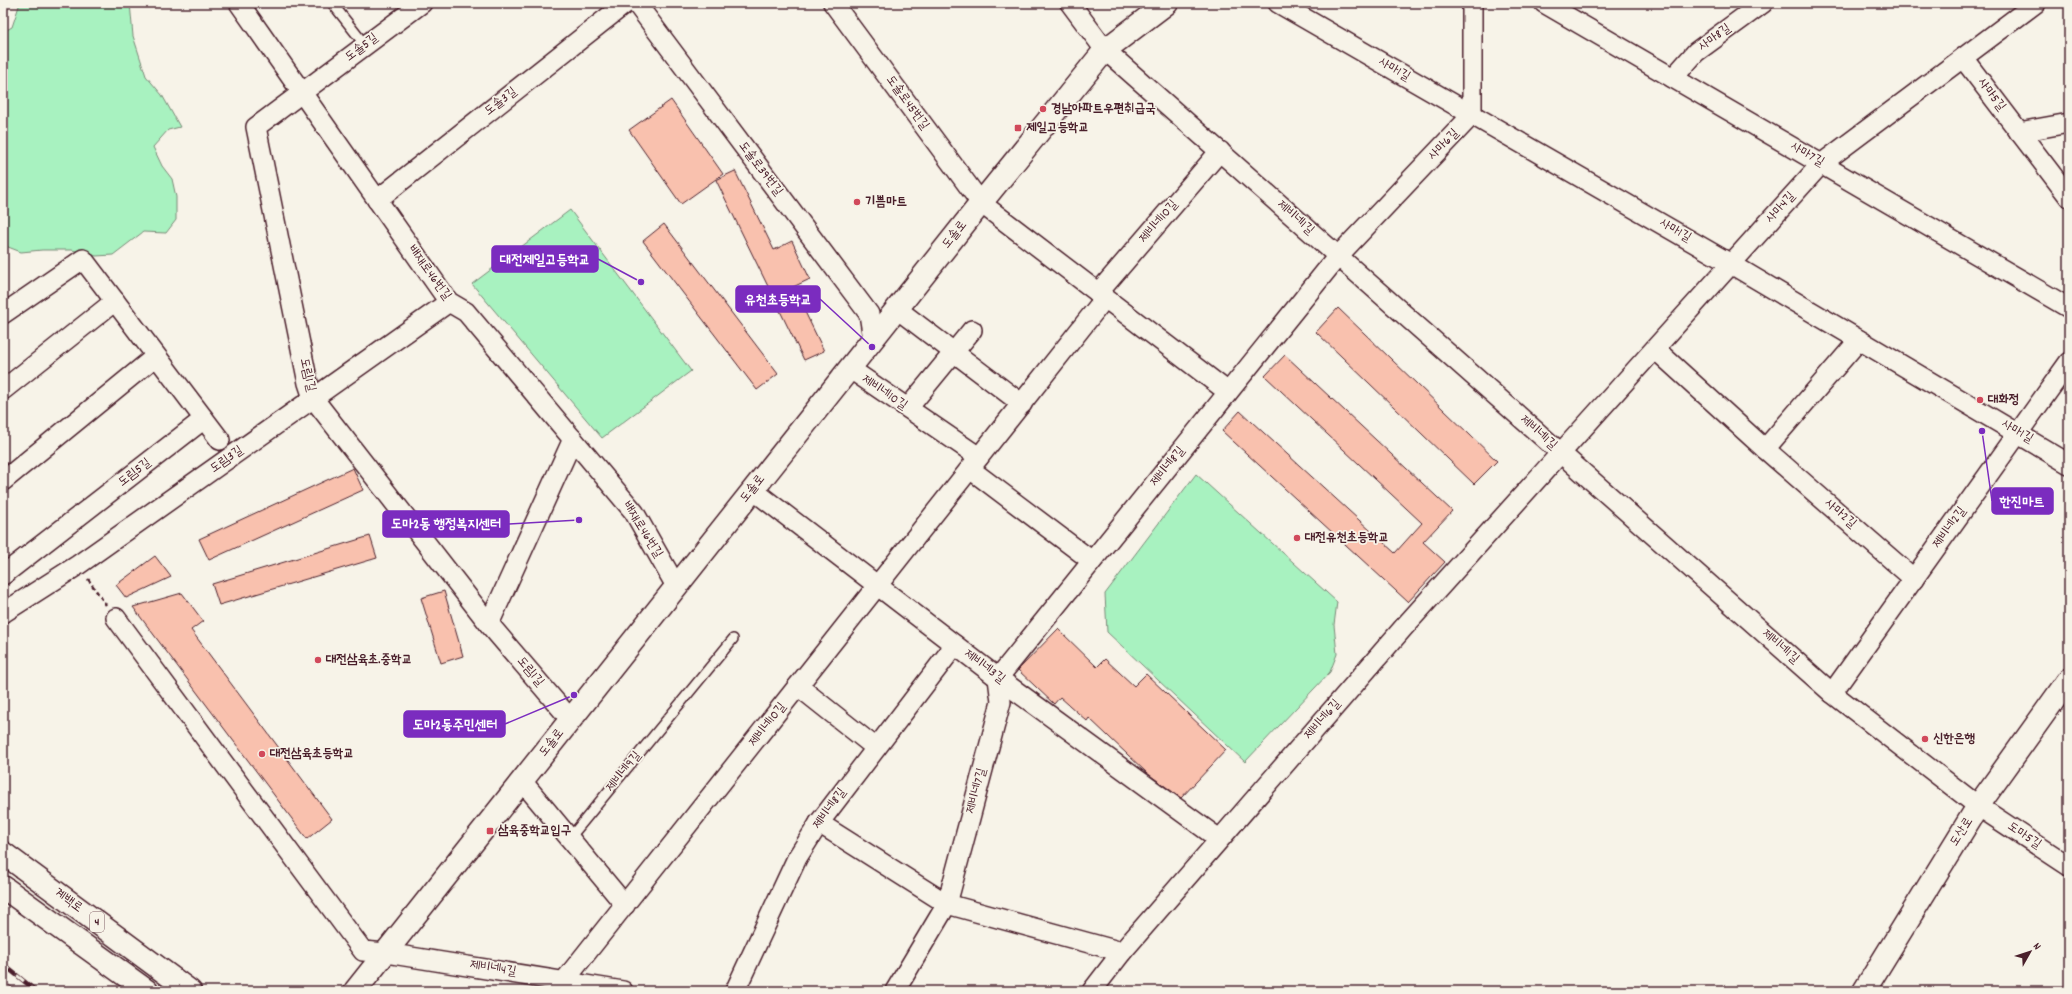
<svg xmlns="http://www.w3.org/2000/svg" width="2072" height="994" font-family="Dekko,'Poor Story',sans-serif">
<rect width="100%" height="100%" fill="#f7f3e8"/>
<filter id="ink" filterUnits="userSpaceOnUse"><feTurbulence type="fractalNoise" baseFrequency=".025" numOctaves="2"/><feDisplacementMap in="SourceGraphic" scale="8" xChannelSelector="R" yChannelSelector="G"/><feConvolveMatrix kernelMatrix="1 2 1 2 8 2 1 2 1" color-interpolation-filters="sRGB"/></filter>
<g filter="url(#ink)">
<g fill="#a8f2c0" stroke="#798876">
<polygon points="20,3 130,3 133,36 146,76 162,95 180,127 168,130 153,147 162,166 172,179 176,197 176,220 166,233 143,232 113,255 96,256 72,250 42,250 21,252 3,245 3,32 12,27"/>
<polygon points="570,210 691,371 602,438 472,284"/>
<polygon points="1196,474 1337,602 1334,625 1337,654 1330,672 1245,762 1107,632 1105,594"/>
</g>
<g fill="#f9c1ae" stroke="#4a1f2b">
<polygon points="671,100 723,174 681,204 629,130"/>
<polygon points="735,171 774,250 792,241 810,279 793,287 824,351 804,360 716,180"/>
<polygon points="664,224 778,374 757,390 643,241"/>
<polygon points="1338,308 1497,461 1474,484 1316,332"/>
<polygon points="1285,355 1452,511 1423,542 1445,562 1408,602 1222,431 1240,411 1395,553 1422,523 1265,376"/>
<polygon points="353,468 363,490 209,560 199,539"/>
<polygon points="370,536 377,558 219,605 212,584"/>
<polygon points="155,556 171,577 126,598 116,585"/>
<polygon points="444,591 463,656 441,663 421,598"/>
<polygon points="182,593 203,621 191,630 332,819 307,839 133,607"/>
<polygon points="1058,629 1097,667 1105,659 1134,686 1146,674 1226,750 1181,798 1147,773 1089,718 1087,721 1060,697 1054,704 1018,670"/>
</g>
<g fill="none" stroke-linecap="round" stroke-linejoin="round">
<g stroke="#4a1f2b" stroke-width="12">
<g id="lane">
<polyline points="332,3 365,45"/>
<polyline points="569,839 733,639"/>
</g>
</g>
<g stroke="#4a1f2b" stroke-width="22">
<g id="street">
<polyline points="239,3 449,302 466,312 634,512 676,586"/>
<polyline points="422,3 256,127 308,383 313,398 489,624 571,720"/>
<polyline points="636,3 869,314 873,339"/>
<polyline points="833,3 981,203 1228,392"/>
<polyline points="1070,3 1105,50 1832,693 1978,806 2069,866"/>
<polyline points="1278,3 1731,264 2069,464"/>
<polyline points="1544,3 2069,308"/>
<polyline points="1963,58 2069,197"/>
<polyline points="1673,78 1696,52 1763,3"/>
<polyline points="2019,132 2069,123"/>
<polyline points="377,200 626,3"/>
<polyline points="1098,293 1220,151"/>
<polyline points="897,309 1022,404"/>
<polyline points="3,314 83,259 220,440"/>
<polyline points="1655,349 1765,449 1914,579"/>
<polyline points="849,368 979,457"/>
<polyline points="3,390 115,301"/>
<polyline points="908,408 972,330"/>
<polyline points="1765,449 1859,340"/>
<polyline points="970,469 1092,561"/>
<polyline points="3,481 156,356"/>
<polyline points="753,490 998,678 1219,839"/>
<polyline points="3,575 204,419"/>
<polyline points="3,613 78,565 449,302"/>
<polyline points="116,618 363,951 386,953 623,991"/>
<polyline points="489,624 573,439"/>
<polyline points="798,686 876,748"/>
<polyline points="1832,693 2069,362"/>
<polyline points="522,781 625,905"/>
<polyline points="819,823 947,904 1122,952"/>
<polyline points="565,980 1105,298"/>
<polyline points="735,991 797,858 819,823 955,645"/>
<polyline points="895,991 947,904 1001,702 998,678 1338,256 1472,115 1472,3"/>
<polyline points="1092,991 1122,952 1404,627 1821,164 2036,3"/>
</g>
</g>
<g stroke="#4a1f2b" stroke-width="25">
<polyline id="secondary" points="355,991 981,203 1105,50 1167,3"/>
</g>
<g stroke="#4a1f2b" stroke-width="25">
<g id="primary">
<polyline points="3,853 190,991"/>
<polyline points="3,887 147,991"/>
<polyline points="1864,991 1978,806 2069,679"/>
</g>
</g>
<polyline stroke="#4a1f2b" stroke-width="2.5" stroke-dasharray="4 3" stroke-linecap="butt" points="88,579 106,605"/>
<use href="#lane" stroke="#f7f3e8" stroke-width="9"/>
<use href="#street" stroke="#f7f3e8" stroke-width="19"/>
<use href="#secondary" stroke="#f7f3e8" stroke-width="22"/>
<use href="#primary" stroke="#f7f3e8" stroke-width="22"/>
<g stroke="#4a1f2b" stroke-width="4.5">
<g id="rail">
<polyline points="3,964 36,991"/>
<polyline points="3,983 14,991"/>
</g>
</g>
<use href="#rail" stroke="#f7f3e8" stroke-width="3" stroke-dasharray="9" stroke-linecap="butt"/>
</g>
</g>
<g fill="#d1495b" stroke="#f7f3e8" stroke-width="1.5">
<circle cx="1043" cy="109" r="4"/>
<rect x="1014" y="124" width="8" height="8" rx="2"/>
<circle cx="857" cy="202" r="4"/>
<circle cx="1980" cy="400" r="4"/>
<circle cx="1297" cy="538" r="4"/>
<circle cx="318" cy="660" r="4"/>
<circle cx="1925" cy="739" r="4"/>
<circle cx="262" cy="754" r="4"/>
<rect x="486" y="827" width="8" height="8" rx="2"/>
</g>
<g text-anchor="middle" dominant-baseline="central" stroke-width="3.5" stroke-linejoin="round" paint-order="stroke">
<rect fill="#f7f3e8" stroke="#7e5f64" stroke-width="1" x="90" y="912" width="14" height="20" rx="3"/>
<g font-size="12" font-weight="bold" fill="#4a1f2b">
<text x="97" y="922">4</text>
</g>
<g font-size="13" fill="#4a1f2b" stroke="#f7f3e8">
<text transform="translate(1715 38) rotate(-36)">사마8길</text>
<text transform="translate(362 48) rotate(-37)">도솔5길</text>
<text transform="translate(1394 70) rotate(30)">사마1길</text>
<text transform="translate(1991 95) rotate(53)">사마5길</text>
<text transform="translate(501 102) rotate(-38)">도솔3길</text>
<text transform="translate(907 103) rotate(54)">도솔로45번길</text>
<text transform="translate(1444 145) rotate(-46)">사마6길</text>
<text transform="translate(1807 155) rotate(30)">사마7길</text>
<text transform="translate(760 169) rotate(53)">도솔로39번길</text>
<text transform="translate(1781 208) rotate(-48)">사마4길</text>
<text transform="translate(1295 218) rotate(42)">제비네1길</text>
<text transform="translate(1159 222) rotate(-49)">제비네10길</text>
<text transform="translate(1675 231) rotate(30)">사마1길</text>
<text transform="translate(955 235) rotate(-52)">도솔로</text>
<text transform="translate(429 273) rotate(54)">배재로46번길</text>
<text transform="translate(307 375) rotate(77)">도림1길</text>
<text transform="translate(884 393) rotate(34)">제비네10길</text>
<text transform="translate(2017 432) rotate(30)">사마1길</text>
<text transform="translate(1538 433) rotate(42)">제비네1길</text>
<text transform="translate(227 460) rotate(-35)">도림3길</text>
<text transform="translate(1168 467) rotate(-51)">제비네8길</text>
<text transform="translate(135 473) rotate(-38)">도림5길</text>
<text transform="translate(753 489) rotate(-52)">도솔로</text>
<text transform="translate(1840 514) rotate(41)">사마2길</text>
<text transform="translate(1950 528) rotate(-54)">제비네2길</text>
<text transform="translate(642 530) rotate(58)">배재로46번길</text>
<text transform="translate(1780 647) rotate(41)">제비네1길</text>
<text transform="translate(984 667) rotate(37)">제비네3길</text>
<text transform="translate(530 672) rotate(50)">도림1길</text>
<text transform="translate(1323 720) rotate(-49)">제비네6길</text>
<text transform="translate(768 725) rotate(-52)">제비네10길</text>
<text transform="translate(552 743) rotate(-52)">도솔로</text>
<text transform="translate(624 772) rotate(-51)">제비네9길</text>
<text transform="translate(977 791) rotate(-75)">제비네7길</text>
<text transform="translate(830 809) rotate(-54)">제비네8길</text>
<text transform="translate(1962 832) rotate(-58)">도산로</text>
<text transform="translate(2024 836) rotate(34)">도마5길</text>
<text transform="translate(68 901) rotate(36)">계백로</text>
<text transform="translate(493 969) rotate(9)">제비네4길</text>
</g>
<g font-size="13" font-weight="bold" fill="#4a1f2b" stroke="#f7f3e8" text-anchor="start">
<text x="1051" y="109">경남아파트우편취급국</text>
<text x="1026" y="128">제일고등학교</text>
<text x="865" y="202">기쁨마트</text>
<text x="1988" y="400">대화정</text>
<text x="1305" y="538">대전유천초등학교</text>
<text x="326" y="660">대전삼육초.중학교</text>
<text x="1933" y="739">신한은행</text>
<text x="270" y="754">대전삼육초등학교</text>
<text x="498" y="831">삼육중학교입구</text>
</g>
</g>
<path fill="none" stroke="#7b2cbf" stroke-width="1.5" d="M641 282L598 259M872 347L820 299M1982 431L1992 501M579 520L509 524M574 695L505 724"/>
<g fill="#7b2cbf" stroke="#f7f3e8" stroke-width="1.5">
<circle cx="641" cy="282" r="4"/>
<circle cx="872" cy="347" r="4"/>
<circle cx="1982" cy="431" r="4"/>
<circle cx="579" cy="520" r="4"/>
<circle cx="574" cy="695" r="4"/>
</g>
<g fill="#7b2cbf" stroke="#7b2cbf" stroke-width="1.5">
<rect x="492" y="246" width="106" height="26" rx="4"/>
<rect x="736" y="286" width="84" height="26" rx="4"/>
<rect x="1992" y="488" width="61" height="26" rx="4"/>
<rect x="383" y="511" width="126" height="26" rx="4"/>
<rect x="404" y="711" width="101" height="26" rx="4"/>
</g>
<g font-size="14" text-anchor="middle" font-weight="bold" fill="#fff">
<text x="545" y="264">대전제일고등학교</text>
<text x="778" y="304">유천초등학교</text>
<text x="2022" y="506">한진마트</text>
<text x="446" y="528">도마2동 행정복지센터</text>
<text x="455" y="729">도마2동주민센터</text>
</g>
<rect width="2072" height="994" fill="none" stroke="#f7f3e8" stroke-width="16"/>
<rect x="8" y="8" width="2056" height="978" fill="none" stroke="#4a1f2b" stroke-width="1.5" filter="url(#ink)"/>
<g transform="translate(2030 952) rotate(51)" stroke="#f7f3e8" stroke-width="3" paint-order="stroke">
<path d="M0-3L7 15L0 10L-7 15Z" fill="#4a1f2b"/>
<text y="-6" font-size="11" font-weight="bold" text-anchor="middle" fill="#4a1f2b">N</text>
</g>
</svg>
